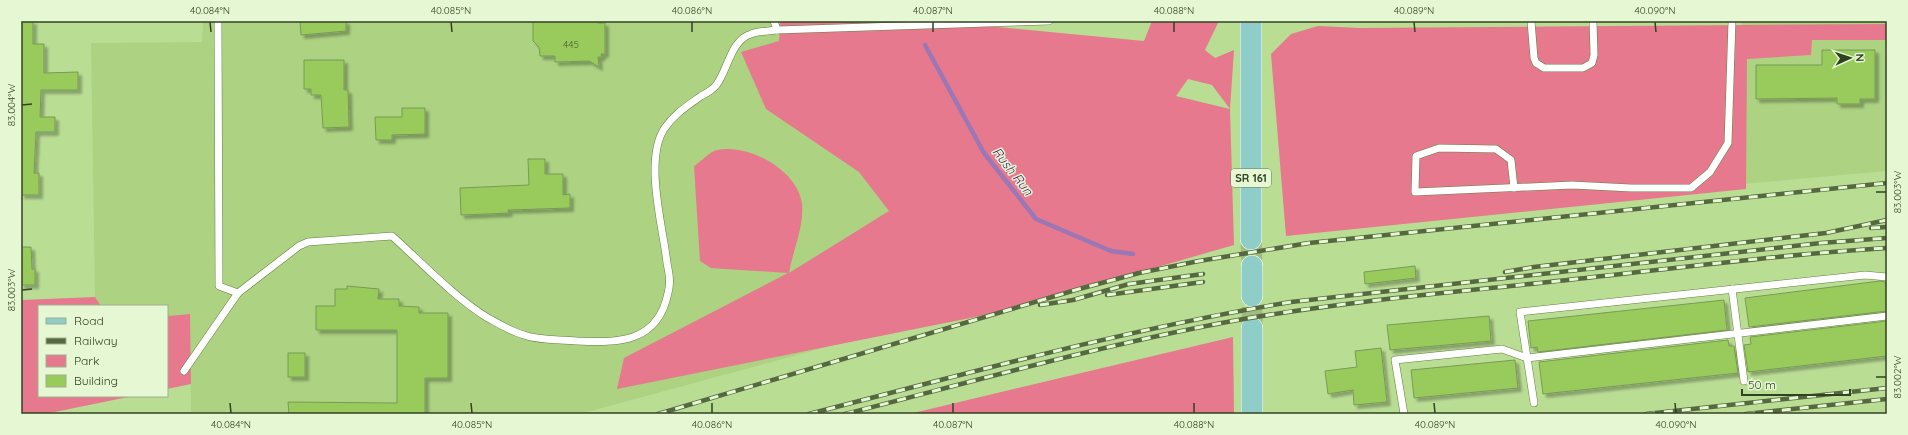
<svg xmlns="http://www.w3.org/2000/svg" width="1908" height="435" font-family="Quicksand,sans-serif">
<defs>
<filter id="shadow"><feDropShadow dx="3.5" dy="3.5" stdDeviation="1" flood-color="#0004"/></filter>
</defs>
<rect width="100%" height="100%" fill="#badd94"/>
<g fill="#acd282">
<polygon points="203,21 933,21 937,317 580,414 191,414 190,314 167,316 167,306 101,306 95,297 91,43 202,42"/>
<polygon points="1742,21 1887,21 1887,171 1743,184"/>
</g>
<g fill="#e6798d" fill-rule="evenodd">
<path d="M780,21H968L967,24L1144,41L1152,21H1219L1205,50L1215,58L1234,50L1230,109L1234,245L1005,311L617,389L624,358L788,273L711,268L700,261L694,166C701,162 709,152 717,150C748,143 798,170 802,204C804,227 793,250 789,273L889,211L859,172L766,109L741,52L779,41ZM1188,79L1212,85L1230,109L1176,96Z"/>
<polygon points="1887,24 1887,40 1812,40 1811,55 1747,59 1746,189 1286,236 1271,54 1291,34 1318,26 1360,28"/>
<polygon points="95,297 101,306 39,306 39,396 133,396 45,414 21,414 21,300"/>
<polygon points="190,314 191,384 167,389 167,316"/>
<polygon points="1233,337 1234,414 909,414"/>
</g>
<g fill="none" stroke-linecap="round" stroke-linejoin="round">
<polyline stroke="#9b77b5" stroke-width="4.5" points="925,45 984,153 1036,219 1111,251 1133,254"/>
</g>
<g fill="#99cb5c" stroke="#799a54" filter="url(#shadow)">
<polygon points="21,21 33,21 33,44 44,44 44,73 78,72 78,90 41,90 40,117 55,117 55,132 36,132 34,173 39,173 39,195 21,195"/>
<polygon points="300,21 346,21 346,31 301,35"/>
<polygon points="533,21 598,21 598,23 605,23 605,54 601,54 602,57 598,57 599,67 589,61 555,62 555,56 540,56 539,47 533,41"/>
<polygon points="1822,50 1875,50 1875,99 1860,99 1860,104 1837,104 1837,98 1756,99 1756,65 1822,65"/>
<polygon points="304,60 344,60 344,90 348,90 349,127 323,128 321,95 311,95 311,89 304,89"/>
<polygon points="402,108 425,108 425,134 392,135 392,140 376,140 375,117 402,117"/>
<polygon points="528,159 545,159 545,174 563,174 563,195 570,194 570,208 508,210 509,213 461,215 460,188 529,185"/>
<polygon points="21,247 31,247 32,269 35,269 35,285 21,285"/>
<polygon points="1415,266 1416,278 1365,284 1364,272"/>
<polygon points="1880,281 1885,282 1887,286 1887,311 1749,327 1745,298"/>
<polygon points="347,286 379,289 378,299 399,299 399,306 419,307 419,313 448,313 448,378 425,378 425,414 289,414 288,402 397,403 397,330 316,330 316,306 335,306 335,289 347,289"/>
<polygon points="1724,300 1727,330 1538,352 1537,347 1531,348 1528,321"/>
<polygon points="1489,316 1491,341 1390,350 1387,325"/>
<polygon points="1887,321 1887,356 1748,372 1744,345 1751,344 1750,337"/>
<polygon points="1728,340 1729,346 1734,346 1738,373 1543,394 1539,362"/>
<polygon points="1381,348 1387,402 1354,405 1353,390 1328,394 1325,371 1357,367 1355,351"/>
<rect x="288" y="353" width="17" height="24"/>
<polygon points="1515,360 1518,388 1414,398 1411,370"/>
</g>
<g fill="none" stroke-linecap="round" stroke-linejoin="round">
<g stroke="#9fbe7d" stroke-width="21" stroke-dasharray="21 10" stroke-linecap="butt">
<polyline points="1251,239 1252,266"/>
<polyline points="1252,328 1252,296"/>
</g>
<g stroke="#61813b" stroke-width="8">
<g id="service">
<polyline points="218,21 219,286 238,293"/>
<polyline points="774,21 777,30"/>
<polyline points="1531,21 1534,58 1536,63 1544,68 1583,68 1592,63 1594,55 1593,21"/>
<polyline points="1514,188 1511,160 1496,149 1439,148 1416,156 1415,192 1572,185 1631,188 1691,188 1710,172 1728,143 1732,21"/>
<polyline points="1732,289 1744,381"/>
<path d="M184,371L238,293L299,246L308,242L392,236C421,262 455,298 488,318C499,324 512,332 524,335C540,341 560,339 577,341C618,343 658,343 668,293C671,283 669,273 667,263C663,227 644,161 664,129C674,114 687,106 701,96C707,93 713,90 717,84C728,69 731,40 751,34C759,31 769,31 777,30L1049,21"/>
<polyline points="1534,403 1520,312 1865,275 1887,277"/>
<polyline points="1404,414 1395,360 1502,349 1527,358 1887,316"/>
</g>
</g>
<g stroke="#fff" stroke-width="22">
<g id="primary">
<polyline points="1251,21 1251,239"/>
<polyline points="1252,266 1252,296"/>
<polyline points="1252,328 1252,414"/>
</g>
</g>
<use href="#service" stroke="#fff" stroke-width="7"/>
<use href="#primary" stroke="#8fcdc9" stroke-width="21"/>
<g stroke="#55683f" stroke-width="4.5">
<g id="rail">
<polyline points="1871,228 1887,227"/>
<polyline points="1505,272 1534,267 1826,233 1887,220"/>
<polyline points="1107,295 1203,282"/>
<polyline points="1040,305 1073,300 1129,284 1203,274"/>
<polyline points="658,414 1079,289 1139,273 1199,261 1309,243 1887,183"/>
<path d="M809,414C969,373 1128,329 1291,302L1821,243L1887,238"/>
<path d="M845,414C975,381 1105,344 1238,320C1341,302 1445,293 1549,282C1661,270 1774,255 1887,248"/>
<polyline points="1646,414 1887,388"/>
<polyline points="1746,414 1887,399"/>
</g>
</g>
<use href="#rail" stroke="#e5f8d3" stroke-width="3" stroke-dasharray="9" stroke-linecap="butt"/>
</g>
<path fill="none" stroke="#334123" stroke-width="1.5" d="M210,22L211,32M451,22L452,32M692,22V32M933,22V32M1174,22V32M1414,22L1415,32M1655,22L1656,32M22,105L32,104M1876,192H1886M22,290L32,289M1876,377H1886M230,403L231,413M471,403L472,413M712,403V413M953,403V413M1194,403V413M1434,403L1435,413M1675,403L1676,413"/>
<g text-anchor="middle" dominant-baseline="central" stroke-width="3" stroke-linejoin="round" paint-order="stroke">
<g font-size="10" fill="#4c6431">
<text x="571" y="44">445</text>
</g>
<rect fill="#e5f8d3" stroke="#687858" stroke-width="1" x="1231" y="169" width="40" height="18" rx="3"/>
<g font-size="11" font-weight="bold" fill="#334123">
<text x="1251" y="178">SR 161</text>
</g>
<g font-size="13" font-style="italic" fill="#511972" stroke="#e5f8d3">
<text transform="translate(1013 171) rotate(52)">Rush Run</text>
</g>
</g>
<rect width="1908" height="435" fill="none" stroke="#e5f8d3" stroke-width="44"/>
<rect x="38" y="305" width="130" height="92" fill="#e5f8d3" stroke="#9eaf8d"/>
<rect x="46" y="318" width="20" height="6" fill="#8fcdc9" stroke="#9eaf8d"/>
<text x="74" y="325" font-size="12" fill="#334123">Road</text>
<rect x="46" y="338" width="20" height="6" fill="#55683f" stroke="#9eaf8d"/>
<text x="74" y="345" font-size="12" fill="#334123">Railway</text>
<rect x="46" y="355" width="20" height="12" fill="#e6798d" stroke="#9eaf8d"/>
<text x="74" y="365" font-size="12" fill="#334123">Park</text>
<rect x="46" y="375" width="20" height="12" fill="#99cb5c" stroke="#9eaf8d"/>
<text x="74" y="385" font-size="12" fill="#334123">Building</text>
<g transform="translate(1850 58) rotate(87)" stroke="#e5f8d3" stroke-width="3" paint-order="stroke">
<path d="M0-3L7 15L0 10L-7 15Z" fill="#334123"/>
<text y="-6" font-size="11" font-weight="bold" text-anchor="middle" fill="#334123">N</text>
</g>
<path d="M1742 389v6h108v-6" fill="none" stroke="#334123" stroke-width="2"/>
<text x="1748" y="389" font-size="12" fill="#334123" stroke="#e5f8d3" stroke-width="3" paint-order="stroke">50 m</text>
<rect x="22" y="22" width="1864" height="391" fill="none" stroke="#334123" stroke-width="1.5"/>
<g font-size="10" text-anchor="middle" fill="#334123">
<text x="210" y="14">40.084°N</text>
<text x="451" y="14">40.085°N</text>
<text x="692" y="14">40.086°N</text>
<text x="933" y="14">40.087°N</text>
<text x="1174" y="14">40.088°N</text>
<text x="1414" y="14">40.089°N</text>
<text x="1655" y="14">40.090°N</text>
<text transform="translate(11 105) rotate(-90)" y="4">83.004°W</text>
<text transform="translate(1897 192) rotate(-90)" y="4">83.003°W</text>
<text transform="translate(11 290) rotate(-90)" y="4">83.003°W</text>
<text transform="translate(1897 377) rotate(-90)" y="4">83.002°W</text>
<text x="231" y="428">40.084°N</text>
<text x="472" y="428">40.085°N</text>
<text x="712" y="428">40.086°N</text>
<text x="953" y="428">40.087°N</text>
<text x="1194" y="428">40.088°N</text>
<text x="1435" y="428">40.089°N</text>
<text x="1676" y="428">40.090°N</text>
</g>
</svg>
